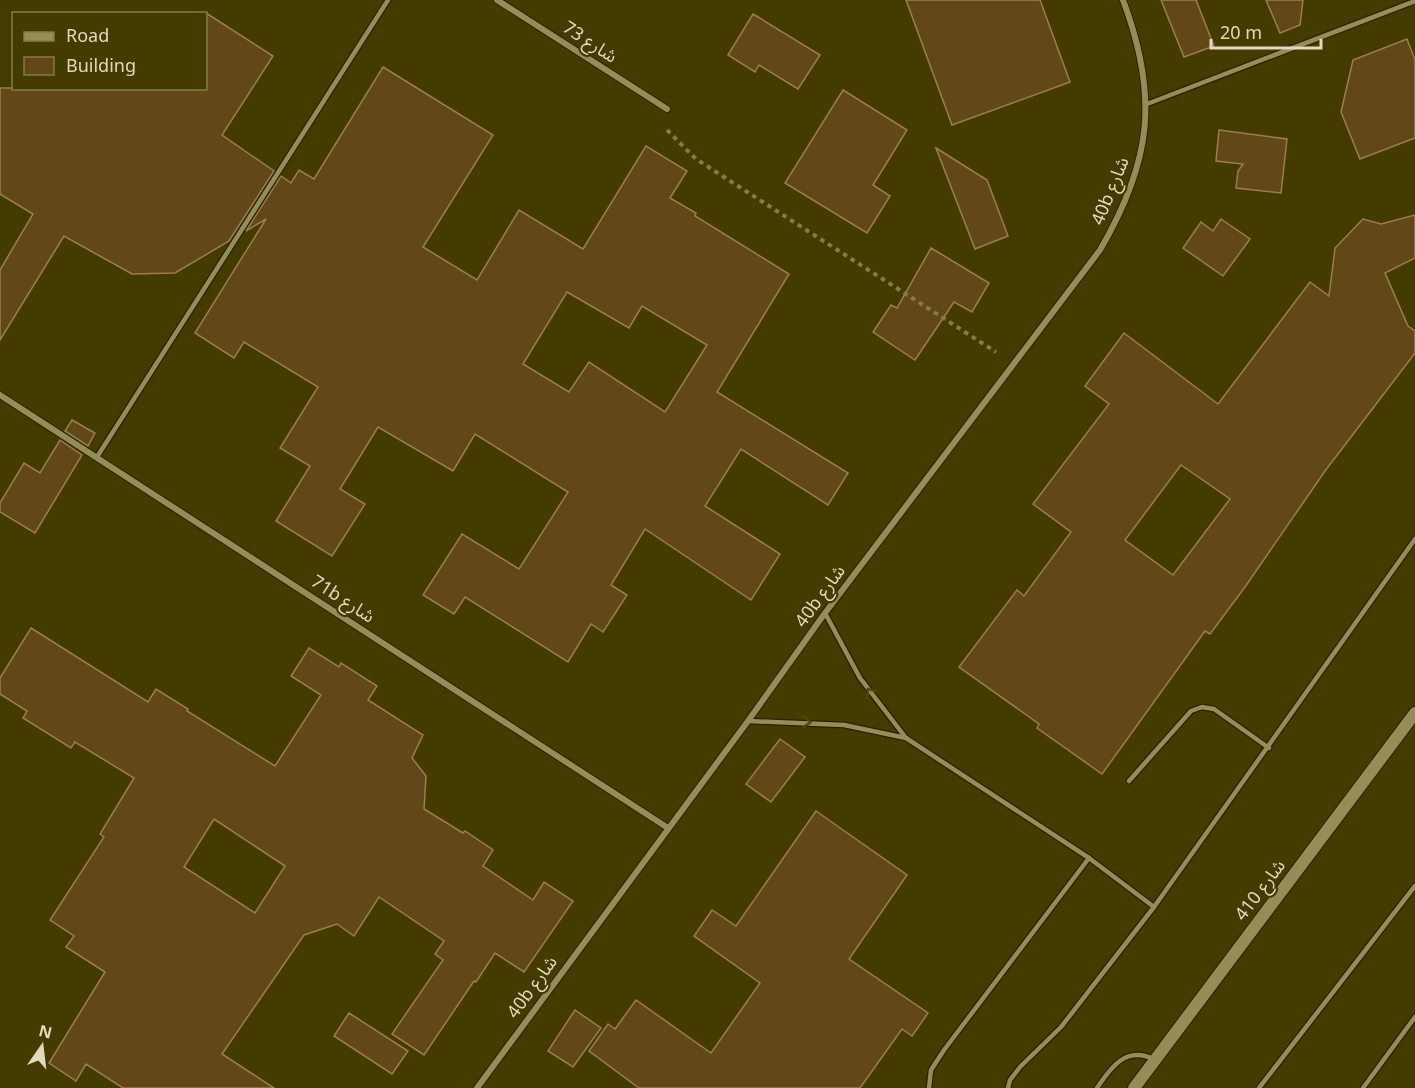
<svg xmlns="http://www.w3.org/2000/svg" width="1415" height="1088" font-family="Georgia,'Noto Sans Arabic',serif">
<rect width="100%" height="100%" fill="#443b00"/>
<g fill="#624818" stroke="#9b7e50" stroke-width="1.5" fill-rule="evenodd">
<polygon points="906,0 1040,0 1070,82 952,125"/>
<polygon points="1161,0 1196,0 1214,46 1184,57"/>
<polygon points="1266,0 1303,0 1300,25 1280,33"/>
<polygon points="206,13 273,56 222,135 274,171 229,241 175,273 132,274 64,236 0,340 0,270 33,214 0,194 0,88 206,88"/>
<polygon points="753,14 820,55 798,89 759,65 755,72 728,55"/>
<polygon points="1407,39 1415,60 1415,138 1360,159 1341,112 1353,60"/>
<path d="M383,67L493,135L423,247L477,280L519,210L583,249L646,146L687,171L670,198L696,213L695,216L789,274L717,392L848,473L828,505L741,449L705,506L780,554L751,600L645,529L611,585L627,595L603,632L591,624L568,662L465,597L454,614L423,595L462,534L519,569L568,492L475,434L453,471L378,427L340,489L365,504L332,556L276,521L310,466L280,448L318,387L244,342L234,358L195,333L266,219L246,231L281,176L291,183L299,170L314,179ZM567,292L629,328L642,306L707,345L665,412L589,362L569,392L523,364Z"/>
<polygon points="843,90 907,130 873,185 890,196 867,233 785,183"/>
<polygon points="1219,130 1287,139 1281,193 1236,188 1238,171 1243,164 1216,161"/>
<polygon points="936,148 987,180 1008,236 975,249"/>
<path d="M1415,215V258L1385,273L1408,326L1415,331V353L1325,471L1245,587L1210,634L1205,631L1102,774L1037,728L1039,724L959,667L1017,590L1024,596L1071,532L1033,504L1109,404L1085,386L1124,333L1218,404L1310,282L1329,296L1335,248L1363,219L1381,224ZM1181,465L1230,499L1173,575L1125,540Z"/>
<polygon points="1221,219 1250,239 1223,276 1183,248 1201,222 1213,231"/>
<polygon points="931,248 989,283 972,312 954,302 915,360 873,332 891,305 897,308"/>
<polygon points="72,420 95,433 88,446 65,431"/>
<polygon points="60,440 82,455 35,533 0,512 0,503 24,463 40,473"/>
<path d="M31,628L148,702L156,689L188,709L187,711L275,766L321,695L291,676L309,648L339,667L341,663L377,686L368,700L423,735L412,758L426,776L424,809L463,833L465,831L493,850L483,866L533,900L544,882L573,901L524,972L495,953L476,982L474,981L424,1055L392,1034L443,960L435,954L444,941L379,897L354,936L337,924L304,935L222,1054L274,1088H123L86,1064L76,1081L49,1063L105,972L66,947L74,936L50,920L104,837L100,834L134,778L75,742L71,748L23,718L27,711L0,694V678ZM214,819L285,866L255,913L184,867Z"/>
<polygon points="780,739 805,757 771,802 746,784"/>
<polygon points="816,811 907,875 849,959 928,1013 912,1036 902,1029 860,1088 639,1088 589,1051 608,1024 615,1029 636,1000 711,1053 760,983 694,936 712,910 736,926"/>
<polygon points="575,1010 601,1028 573,1067 548,1051"/>
<polygon points="349,1013 408,1051 392,1074 334,1036"/>
</g>
<g fill="none" stroke-linecap="round" stroke-linejoin="round">
<g stroke="#272206" stroke-width="7">
<g id="lane">
<polyline points="1147,104 1415,1"/>
<polyline points="97,457 388,0"/>
<polyline points="825,613 860,678 906,738 1089,858 1154,907"/>
<polyline points="748,721 844,725 906,738"/>
<polyline points="1129,781 1191,711 1202,707 1214,709 1269,748"/>
<polyline points="929,1088 931,1070 944,1050 1089,858"/>
<polyline points="1008,1088 1010,1080 1020,1067 1061,1027 1154,907 1415,539"/>
<path d="M1097,1088C1111,1067 1126,1046 1153,1059"/>
<polyline points="1259,1088 1415,886"/>
<polyline points="1363,1088 1415,1017"/>
</g>
</g>
<g stroke="#272206" stroke-width="8">
<g id="street">
<polyline points="497,0 667,109"/>
<polyline points="0,395 668,828"/>
<path d="M477,1088L748,721L825,613L1100,250C1152,161 1159,96 1123,0"/>
</g>
</g>
<g stroke="#272206" stroke-width="14">
<polyline id="secondary" points="1134,1088 1415,713"/>
</g>
<polyline stroke="#827b4d" stroke-width="4" stroke-dasharray="4.5 4.5" stroke-linecap="butt" points="667,130 696,159 996,352"/>
<use href="#lane" stroke="#968c57" stroke-width="4.5"/>
<use href="#street" stroke="#968c57" stroke-width="6"/>
<use href="#secondary" stroke="#968c57" stroke-width="12"/>
</g>
<defs><path id="oneway-chevron" d="M-2-3.5L2.5 0L-2 3.5" fill="none" stroke-width="1.6" stroke-linecap="round" stroke-linejoin="round" transform="scale(1.5)"/></defs>
<g stroke="#50470d">
<use href="#oneway-chevron" transform="translate(870 692) rotate(-126)"/>
<use href="#oneway-chevron" transform="translate(807 722) rotate(4)"/>
</g>
<g text-anchor="middle" dominant-baseline="central" stroke-width="4.5" stroke-linejoin="round" paint-order="stroke">
<g font-size="18" fill="#dfdabf" stroke="#443b00">
<text transform="translate(590 42) rotate(33)">شارع 73</text>
<text transform="translate(1110 191) rotate(-68)">40b شارع</text>
<text transform="translate(820 596) rotate(-54)">40b شارع</text>
<text transform="translate(343 599) rotate(33)">71b شارع</text>
<text transform="translate(1260 890) rotate(-53)">شارع 410</text>
<text transform="translate(532 987) rotate(-54)">40b شارع</text>
</g>
</g>
<rect x="12" y="12" width="195" height="78" fill="#443b00" stroke="#827b4c" stroke-width="1.5"/>
<rect x="24" y="32" width="30" height="9" fill="#968c57" stroke="#827b4c" stroke-width="1.5"/>
<text x="66" y="42" font-size="18" fill="#dfdabf">Road</text>
<rect x="24" y="57" width="30" height="18" fill="#624818" stroke="#827b4c" stroke-width="1.5"/>
<text x="66" y="72" font-size="18" fill="#dfdabf">Building</text>
<g transform="translate(42 1046) rotate(14)" stroke="#443b00" stroke-width="4.5" paint-order="stroke">
<path d="M0-4.5L10 22L0 15L-10 22Z" fill="#dfdabf"/>
<text y="-9" font-size="16" font-weight="bold" text-anchor="middle" fill="#dfdabf">N</text>
</g>
<path d="M1211 39v9h110v-9" fill="none" stroke="#dfdabf" stroke-width="3"/>
<text x="1220" y="39" font-size="18" fill="#dfdabf" stroke="#443b00" stroke-width="4.5" paint-order="stroke">20 m</text>
</svg>
